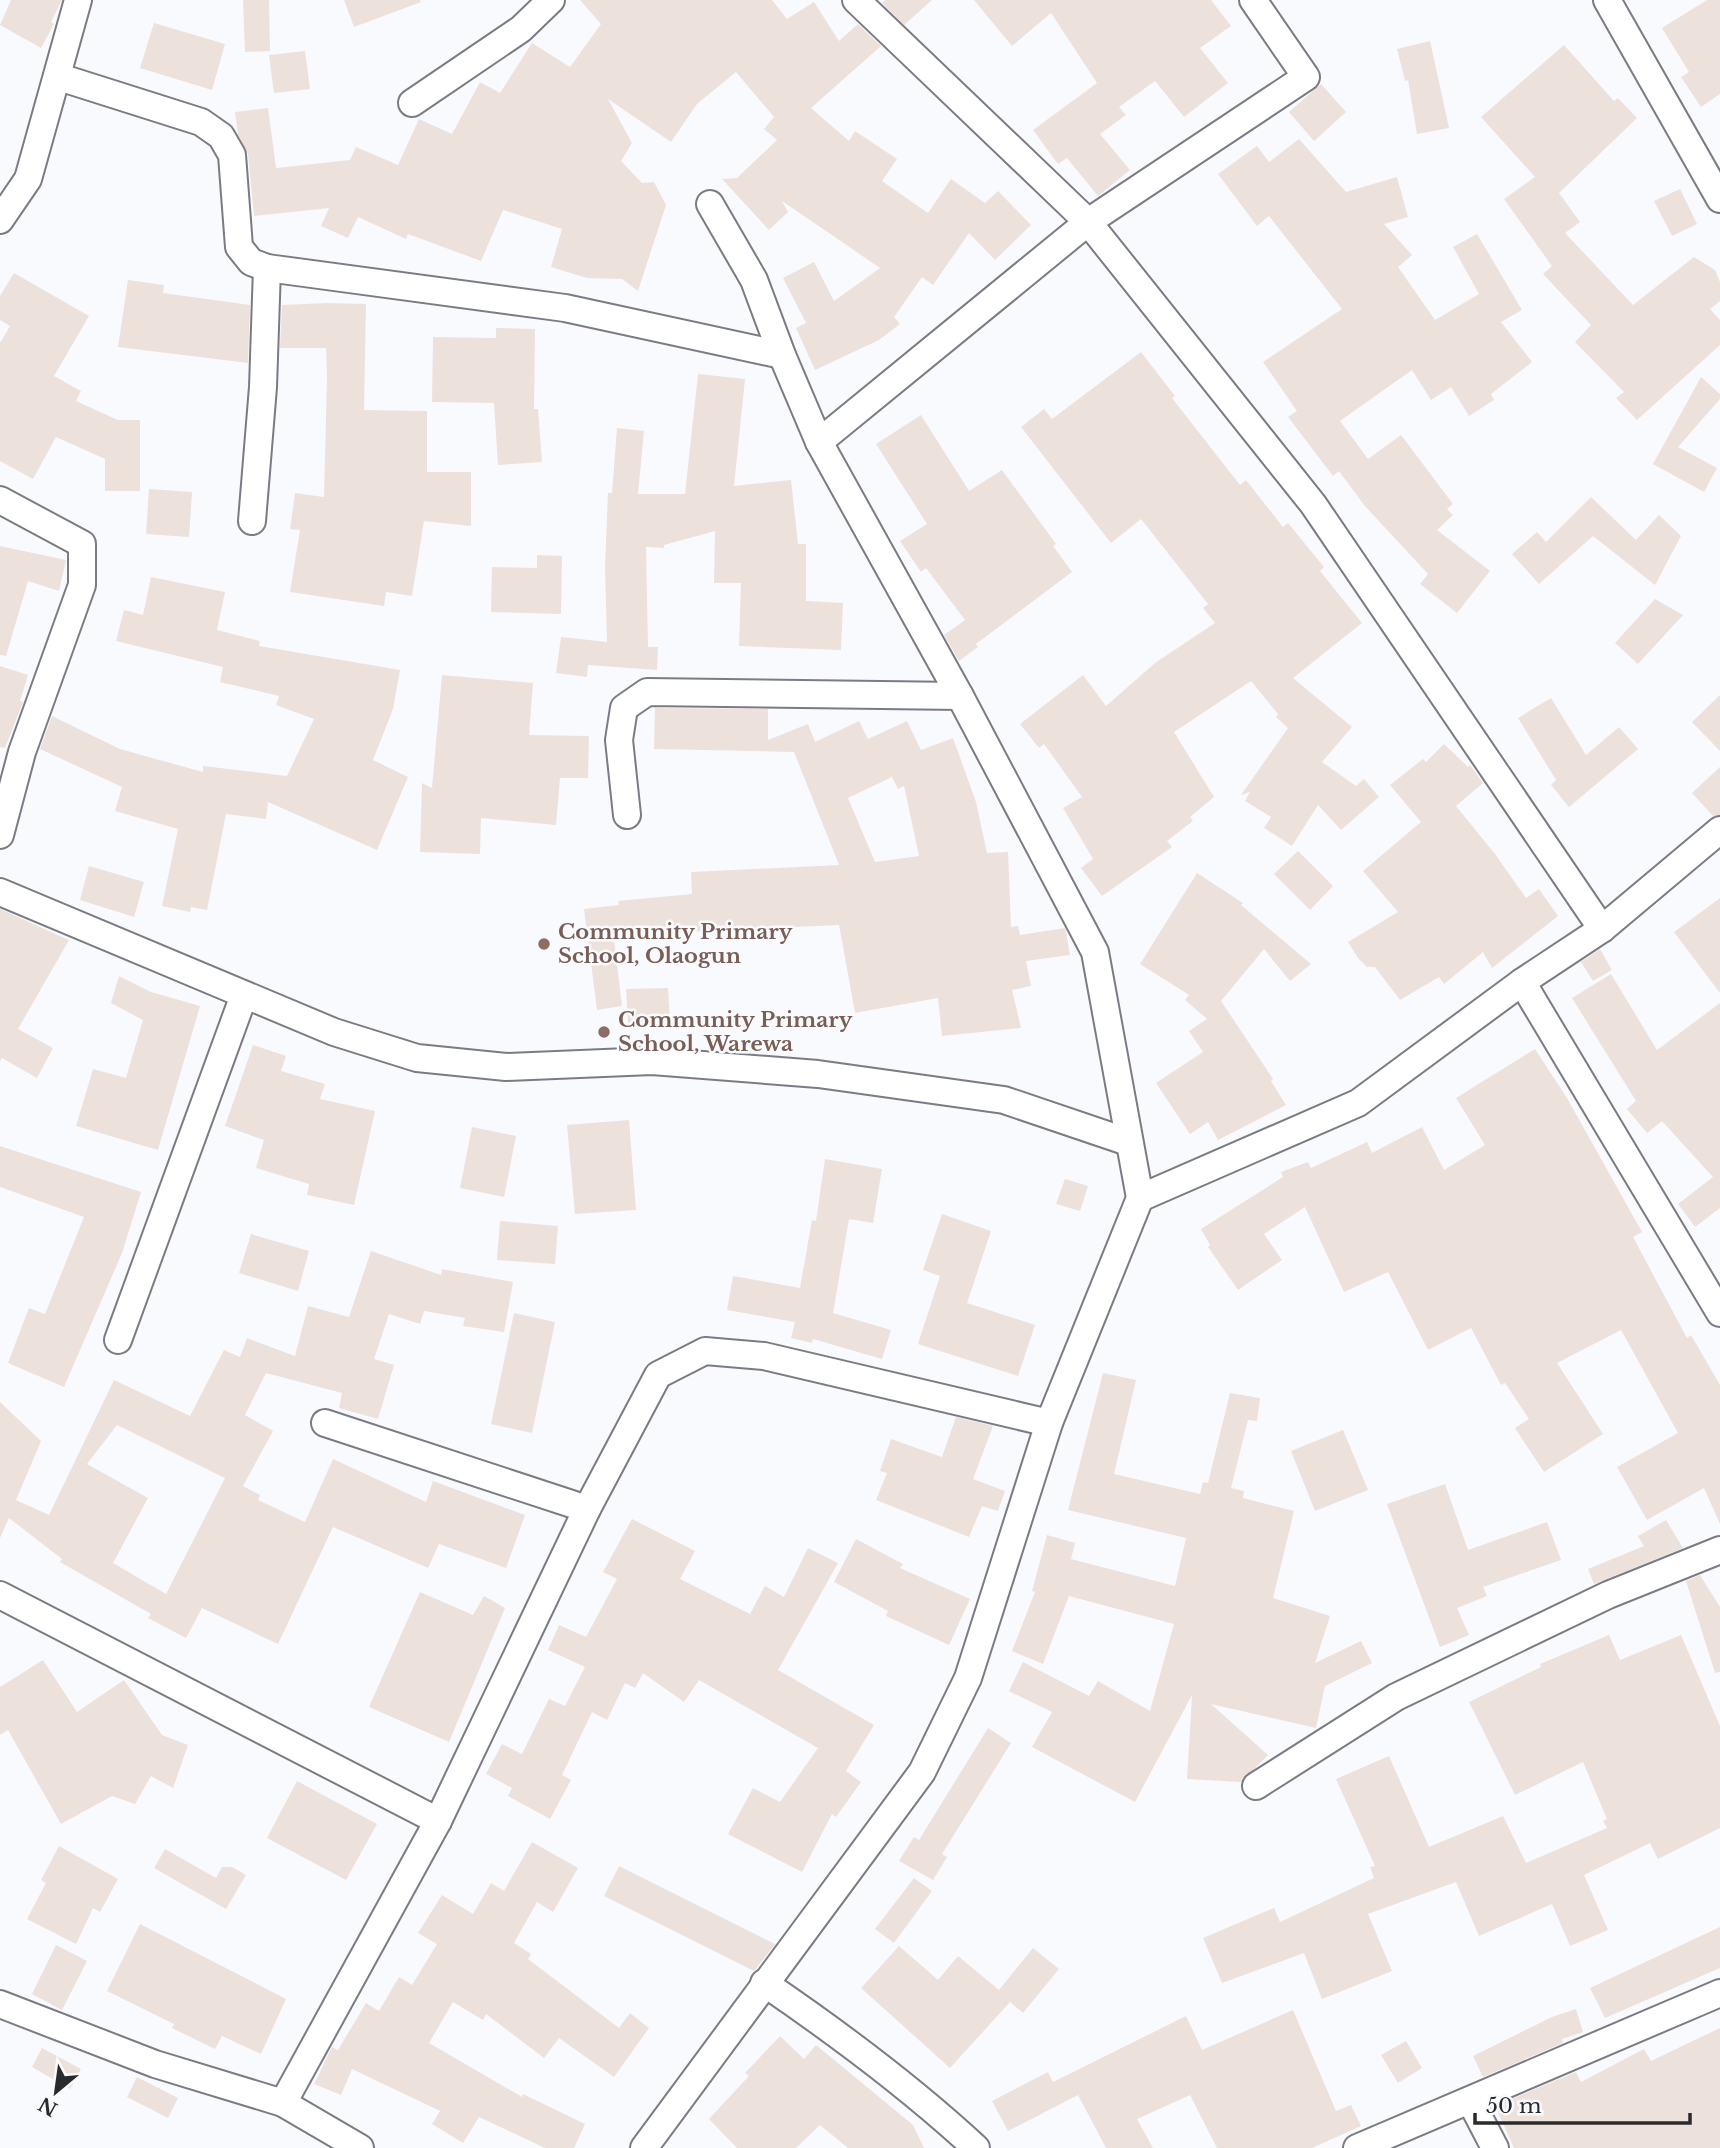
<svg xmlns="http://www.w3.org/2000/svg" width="1720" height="2148" font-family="'Libre Baskerville',serif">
<rect width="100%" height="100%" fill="#f9fafe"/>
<g fill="#ece2db" fill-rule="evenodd">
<polygon points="11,0 62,0 51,22 54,24 41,48 0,25"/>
<polygon points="243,0 269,0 270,51 245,52"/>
<polygon points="344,0 420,0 421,2 354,27"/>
<polygon points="580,0 772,0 787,19 814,2 839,41 858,24 881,46 811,108 849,141 855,131 897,159 882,181 928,213 951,179 985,203 998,191 1031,225 995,260 969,233 933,285 922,277 894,317 900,324 879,340 815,370 796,328 806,323 783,278 814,262 834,301 880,268 782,201 788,212 769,230 722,179 737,178 777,140 764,129 774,117 736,72 697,104 671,142 608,99 632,143 621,161 642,183 654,182 666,205 638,291 622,279 587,278 551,267 562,229 503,210 481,261 408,234 406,239 358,217 348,238 321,226 329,208 254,216 248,154 238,135 235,112 268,108 276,168 350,160 356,147 398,165 419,119 452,134 480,82 500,93 532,43 570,67 601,24"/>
<polygon points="885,0 932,0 904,25 882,3"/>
<polygon points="974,0 1211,0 1231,26 1200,48 1228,83 1184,117 1155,81 1119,107 1126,115 1100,134 1130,170 1098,196 1067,158 1058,164 1033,130 1097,83 1051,13 1012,46"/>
<polygon points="1707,0 1720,0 1720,94 1701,107 1681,77 1689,72 1662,28"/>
<polygon points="154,23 225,44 212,90 140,68"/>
<polygon points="1430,41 1449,128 1417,134 1408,80 1405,81 1397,49"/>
<polygon points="1564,45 1614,101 1618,98 1637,118 1559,193 1580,222 1565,233 1633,305 1694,257 1715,270 1720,282 1720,301 1710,309 1720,320 1720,345 1637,420 1616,398 1624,392 1575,342 1591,325 1543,274 1552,266 1504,199 1535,177 1481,117"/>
<polygon points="305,51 310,89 274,93 269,55"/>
<polygon points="1321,84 1346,112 1314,141 1289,112"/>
<polygon points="1299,139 1346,192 1397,177 1408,217 1384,224 1412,255 1398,267 1435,320 1479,294 1453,247 1477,234 1522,310 1501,322 1532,362 1491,394 1494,400 1469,416 1451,387 1431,400 1412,370 1340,421 1368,459 1401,435 1453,504 1447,509 1453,515 1437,530 1490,571 1457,613 1420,584 1428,574 1364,505 1339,471 1333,476 1288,417 1297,411 1263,362 1342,309 1269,216 1257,226 1218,174 1257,146 1269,162"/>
<polygon points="1680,189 1697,224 1672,236 1654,201"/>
<polygon points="14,273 89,316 54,376 81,391 76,401 118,420 140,420 140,491 105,491 105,459 56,437 33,479 0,461 0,343 10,326 0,320 0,296"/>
<polygon points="128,280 164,285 163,293 250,305 248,363 118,347"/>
<polygon points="327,303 366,304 364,410 427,411 427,472 471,472 471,526 424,521 412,596 386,592 384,606 290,592 300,530 290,529 295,493 324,497 327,377 326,348 280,348 282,305"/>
<polygon points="496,328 535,329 534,409 538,409 542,462 498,465 494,403 432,402 433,337 496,338"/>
<polygon points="1141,352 1175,396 1172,398 1240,485 1246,480 1283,527 1288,523 1324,567 1320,571 1362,623 1293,678 1352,727 1322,762 1356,786 1364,779 1379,797 1341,830 1318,805 1292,846 1264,828 1271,817 1245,801 1250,792 1241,795 1288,728 1276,717 1278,714 1251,681 1174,732 1214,797 1190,817 1193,821 1167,841 1172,847 1102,896 1081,868 1093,859 1063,808 1082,797 1044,744 1039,748 1020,724 1083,675 1106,706 1155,663 1215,623 1203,608 1208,604 1141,519 1111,543 1021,427 1044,409 1052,419"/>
<polygon points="698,374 745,379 734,486 791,480 798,544 806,544 806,601 843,603 841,650 739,646 741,583 714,583 715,531 664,545 664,548 646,547 648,647 658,647 657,670 588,665 587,677 556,673 561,637 607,642 605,568 608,493 612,493 617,428 644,431 638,494 685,494"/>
<polygon points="1701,377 1720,394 1720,399 1678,447 1717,468 1704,492 1653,464"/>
<polygon points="921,415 969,491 1002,470 1056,544 1053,546 1072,572 976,644 978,647 959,661 944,635 965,620 926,568 921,572 900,541 927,524 876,444"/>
<polygon points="149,489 192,492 189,537 146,534"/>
<polygon points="1591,497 1636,540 1659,515 1681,536 1655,585 1593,536 1539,584 1512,554 1537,532 1546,542"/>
<polygon points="0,546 66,560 59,591 28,581 6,656 0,655"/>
<polygon points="537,555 562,556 561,614 491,612 492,567 537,568"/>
<polygon points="151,577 225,592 217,630 260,641 259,646 400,670 393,709 373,760 408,777 377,850 268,802 266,819 226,814 207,910 191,907 190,912 162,906 178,829 115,811 122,787 40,749 52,716 120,749 203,772 203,766 287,776 314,719 276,705 279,696 220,682 223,667 116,641 124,610 143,615"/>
<polygon points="1655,599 1683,615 1638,664 1615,643"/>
<polygon points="0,666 28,675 20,701 23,702 5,748 0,747"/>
<polygon points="442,675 533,683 529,735 589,736 588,778 560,778 556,825 481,818 480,854 420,852 422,783 432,788"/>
<polygon points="1720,695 1720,751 1692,722"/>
<polygon points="1551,698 1586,755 1619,727 1638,749 1569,807 1551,785 1556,780 1518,718"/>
<path d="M655,708L768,709V740L808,724L815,742L859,721L868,739L907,721L921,750L953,738L976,802L987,853L1008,852L1011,927L1018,926L1020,935L1065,928L1066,931L1070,955L1026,961L1031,986L1012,990L1021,1028L942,1036L938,998L855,1013L839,925L662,933L614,940L622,1006L597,1010L584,909L619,905L618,901L692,894L691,872L839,865L794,752L654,749ZM892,777L898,789L904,786L919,856L875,862L848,798Z"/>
<polygon points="1444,744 1468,767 1470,765 1483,783 1456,806 1495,854 1526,898 1539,889 1558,916 1492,968 1483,952 1444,984 1439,977 1400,1000 1375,967 1367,967 1358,958 1348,942 1398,912 1363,871 1421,822 1390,785 1423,759 1426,762"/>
<polygon points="1720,767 1720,815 1713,816 1692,793"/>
<polygon points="1298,851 1333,886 1310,910 1274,874"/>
<polygon points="89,866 144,882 134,917 80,900"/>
<polygon points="1197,873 1243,903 1241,905 1311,964 1290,981 1264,949 1221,1001 1273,1079 1271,1081 1286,1105 1218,1140 1208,1122 1190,1134 1156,1083 1203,1052 1189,1031 1207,1019 1185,1000 1189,995 1140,964"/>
<polygon points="1720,898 1720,993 1674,932"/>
<polygon points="0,909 69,940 18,1029 53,1048 37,1078 2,1058 0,1062"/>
<polygon points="1600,949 1612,970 1593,981 1581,962"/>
<polygon points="1611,974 1657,1050 1720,1003 1720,1208 1695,1227 1678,1204 1713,1177 1662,1121 1647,1133 1627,1109 1636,1101 1572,998"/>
<polygon points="119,976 151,992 200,1006 158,1150 76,1126 93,1069 126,1078 143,1020 111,1003"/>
<polygon points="668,988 670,1022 628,1023 626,989"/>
<polygon points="253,1045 286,1056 281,1071 325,1084 320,1099 375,1111 354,1205 307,1195 309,1184 256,1168 264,1140 225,1126"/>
<polygon points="1535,1049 1567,1098 1642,1232 1633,1237 1687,1338 1691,1335 1720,1385 1720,1524 1704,1488 1647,1520 1617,1467 1678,1433 1621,1330 1557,1363 1603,1434 1544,1472 1515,1428 1529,1419 1505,1383 1501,1385 1471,1328 1428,1350 1388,1272 1344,1292 1305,1207 1264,1234 1282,1260 1238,1290 1208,1247 1210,1245 1201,1229 1283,1177 1281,1172 1308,1162 1311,1168 1367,1142 1372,1153 1422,1127 1444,1170 1485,1145 1456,1098"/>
<polygon points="629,1120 636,1210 575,1214 567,1125"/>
<polygon points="472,1127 516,1136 504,1197 460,1188"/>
<polygon points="0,1146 141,1192 122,1253 64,1387 8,1363 29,1308 45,1314 84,1217 0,1187"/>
<polygon points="825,1159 882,1169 873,1223 849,1219 833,1313 891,1330 882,1359 813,1339 812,1343 791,1338 795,1322 727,1310 733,1276 800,1288 812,1220 816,1221"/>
<polygon points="1065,1179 1088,1186 1080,1211 1056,1204"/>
<polygon points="942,1214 991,1231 967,1303 1035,1325 1018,1376 918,1344 940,1276 923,1270"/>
<polygon points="500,1221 558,1226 555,1264 497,1260"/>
<polygon points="251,1234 309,1251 298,1291 239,1273"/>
<path d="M371,1251L441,1275L442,1269L513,1282L504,1332L463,1326L465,1318L424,1311L420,1324L389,1314L374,1359L394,1365L378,1419L339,1408L342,1393L266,1373L245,1415L273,1431L243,1486L260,1495L258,1500L305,1522L333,1459L426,1502L433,1481L525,1515L506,1568L439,1544L428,1568L333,1527L278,1644L202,1608L186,1638L148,1618L151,1614L60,1562L62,1559L9,1518L0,1538V1402L41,1441L16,1500L49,1515L114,1380L190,1416L224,1350L240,1357L247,1338L295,1356L308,1306L349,1317ZM117,1425L225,1478L166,1594L113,1563L148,1498L87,1464Z"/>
<polygon points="514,1313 555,1322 532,1433 491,1424"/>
<polygon points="1103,1373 1136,1380 1114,1474 1200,1494 1203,1482 1208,1483 1230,1393 1260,1398 1257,1421 1248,1420 1231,1488 1244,1491 1243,1498 1294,1511 1273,1598 1330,1616 1315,1663 1361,1641 1372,1663 1325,1686 1316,1728 1211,1704 1268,1755 1241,1782 1187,1779 1192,1695 1135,1802 1032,1747 1052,1712 1009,1691 1023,1662 1089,1696 1098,1681 1150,1711 1174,1624 1069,1596 1043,1664 1012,1651 1035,1592 1032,1591 1047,1535 1075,1543 1071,1559 1175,1586 1186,1538 1068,1510"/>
<polygon points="956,1417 993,1426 973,1479 1005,1491 998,1511 982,1506 969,1537 876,1500 887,1473 880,1471 891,1439 942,1457"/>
<polygon points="1343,1430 1368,1490 1315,1511 1291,1451"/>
<polygon points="1445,1484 1468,1550 1547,1522 1561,1560 1483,1587 1487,1596 1457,1608 1469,1635 1440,1647 1387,1504"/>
<polygon points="632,1519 695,1551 680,1579 750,1614 765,1586 784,1597 808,1548 838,1563 778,1670 874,1725 846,1771 861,1782 836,1817 832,1814 802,1872 728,1834 753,1788 780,1802 818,1748 699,1680 684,1702 643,1673 635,1688 625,1683 607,1720 592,1712 562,1775 571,1780 550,1819 508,1796 512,1788 486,1774 502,1744 522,1754 549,1699 565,1706 585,1667 548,1650 559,1625 586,1637 617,1579 603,1572"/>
<polygon points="1666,1520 1683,1548 1594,1584 1588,1569 1644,1546 1638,1536"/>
<polygon points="856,1539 903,1564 900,1568 970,1599 949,1645 886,1616 888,1611 834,1582"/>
<polygon points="1700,1575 1720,1607 1720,1672 1715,1673 1686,1581"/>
<polygon points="420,1592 473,1615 484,1596 505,1608 449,1742 369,1707"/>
<polygon points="1609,1635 1620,1660 1681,1635 1720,1726 1720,1828 1658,1859 1650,1843 1584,1875 1608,1930 1570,1946 1552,1904 1479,1936 1456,1882 1368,1914 1392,1971 1322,1999 1304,1953 1222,1983 1203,1938 1274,1908 1280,1922 1374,1878 1370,1867 1375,1866 1336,1779 1389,1756 1429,1847 1503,1816 1526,1863 1607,1828 1603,1821 1607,1819 1583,1762 1515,1795 1469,1702 1541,1667 1540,1664"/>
<polygon points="43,1660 77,1712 124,1680 162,1735 188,1745 173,1788 151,1776 135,1804 112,1796 61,1824 8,1730 0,1735 0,1687"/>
<polygon points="988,1728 1011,1743 942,1854 947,1857 933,1880 899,1861 914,1837 919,1840"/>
<polygon points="297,1781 377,1824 346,1880 267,1838"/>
<polygon points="532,1842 578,1868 553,1912 537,1902 514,1943 531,1954 528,1959 619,2028 630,2013 649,2028 614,2077 559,2038 544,2058 486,2014 483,2020 453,2002 429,2043 522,2097 523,2094 585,2124 574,2148 545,2148 479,2117 463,2143 432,2124 440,2111 352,2069 341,2095 314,2084 332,2047 338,2050 366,2003 379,2011 399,1977 412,1985 437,1944 418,1933 442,1895 473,1914 491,1883 504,1891"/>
<polygon points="59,1846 118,1879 100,1912 93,1908 76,1944 27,1919 46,1883 41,1880"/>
<polygon points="165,1849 216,1878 222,1867 232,1867 246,1875 226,1909 154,1868"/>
<polygon points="619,1866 775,1944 774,1946 754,1971 604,1896"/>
<polygon points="914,1878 932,1891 894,1943 875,1929"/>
<polygon points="140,1924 286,1999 261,2054 222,2036 215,2049 172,2028 174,2024 107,1991"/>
<polygon points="1720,1927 1720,1968 1605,2018 1590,1988"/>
<polygon points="56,1945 87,1961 62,2010 32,1994"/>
<polygon points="899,1946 938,1980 958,1956 999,1990 1033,1948 1059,1969 1023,2013 1010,2002 950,2068 861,1988"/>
<polygon points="1576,2009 1583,2032 1562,2039 1563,2043 1483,2077 1473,2056 1552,2017"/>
<polygon points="1293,2010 1336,2111 1351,2105 1361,2126 1312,2148 1217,2148 1190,2095 1137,2119 1153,2148 1106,2148 1078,2095 1008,2131 992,2101 1048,2072 1053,2082 1186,2016 1202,2050"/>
<polygon points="1720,2028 1720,2148 1514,2148 1495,2106 1576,2072 1581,2082 1644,2049 1651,2061"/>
<polygon points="780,2036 804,2059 816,2045 913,2125 924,2148 848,2148 820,2125 796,2148 737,2148 709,2119 749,2076 745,2073"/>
<polygon points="1406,2041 1422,2068 1398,2083 1381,2055"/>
<polygon points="42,2048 81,2069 70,2089 32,2067"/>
<polygon points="137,2077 178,2098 168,2118 127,2097"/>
</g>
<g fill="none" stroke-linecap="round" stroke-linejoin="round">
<g stroke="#7a7b85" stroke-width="30">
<g id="minor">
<polyline points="856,0 1088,222 1313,504 1602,929"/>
<polyline points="1607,0 1720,199"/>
<polyline points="59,77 201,122 221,136 232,155 239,247 251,262 267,268 565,308 782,355"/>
<polyline points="412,103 521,29 551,0"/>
<polyline points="710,204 754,280 782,355 819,442 960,696 1095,952 1140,1198"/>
<polyline points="0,220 28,179 78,0"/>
<polyline points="819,442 1088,222 1306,77 1253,0"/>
<polyline points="0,500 82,544 82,585 22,752 0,835"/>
<polyline points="252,521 263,387 267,268"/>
<polyline points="627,815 619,740 624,708 647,692 960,696"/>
<polyline points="0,892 334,1032 417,1058 506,1067 652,1061 818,1074 1004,1100 1128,1142"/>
<polyline points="1522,982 1720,1313"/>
<polyline points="118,1340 244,995"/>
<polyline points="325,1423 587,1509"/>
<polyline points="0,1595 438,1821"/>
<polyline points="1256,1786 1396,1697 1608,1595 1720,1550"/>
<path d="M764,1983C839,2034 909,2086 976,2148"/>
<polyline points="0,2004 155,2064 283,2103 360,2148"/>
<polyline points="1471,2102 1495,2148"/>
<polyline points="283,2103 438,1821 587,1509 658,1375 705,1351 764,1356 1049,1423"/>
<polyline points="644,2148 922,1772 968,1678 1049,1423 1140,1198 1358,1103 1522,982 1602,929 1720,830"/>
<polyline points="1357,2148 1720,1993"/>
</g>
</g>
<use href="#minor" stroke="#fff" stroke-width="26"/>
</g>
<g fill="#8d6e63" stroke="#f9fafe" stroke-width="2.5">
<circle cx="544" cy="944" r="7"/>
<circle cx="604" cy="1032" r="7"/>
</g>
<g text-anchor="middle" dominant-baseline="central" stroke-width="5" stroke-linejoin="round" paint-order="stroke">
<g font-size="21" font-weight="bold" fill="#785e54" stroke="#f9fafe" text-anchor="start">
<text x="558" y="932">Community Primary<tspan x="558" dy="24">School, Olaogun</tspan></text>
<text x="618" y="1020">Community Primary<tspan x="618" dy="24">School, Warewa</tspan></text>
</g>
</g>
<g transform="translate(56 2092) rotate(209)" stroke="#f9fafe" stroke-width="5" paint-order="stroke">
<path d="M0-5L12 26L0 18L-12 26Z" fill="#292a2e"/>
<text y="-10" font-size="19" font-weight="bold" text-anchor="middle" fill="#292a2e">N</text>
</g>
<path d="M1475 2113v10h215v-10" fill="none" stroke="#292a2e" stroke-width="3.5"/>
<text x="1486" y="2113" font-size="21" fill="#292a2e" stroke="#f9fafe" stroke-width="5" paint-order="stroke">50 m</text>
</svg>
